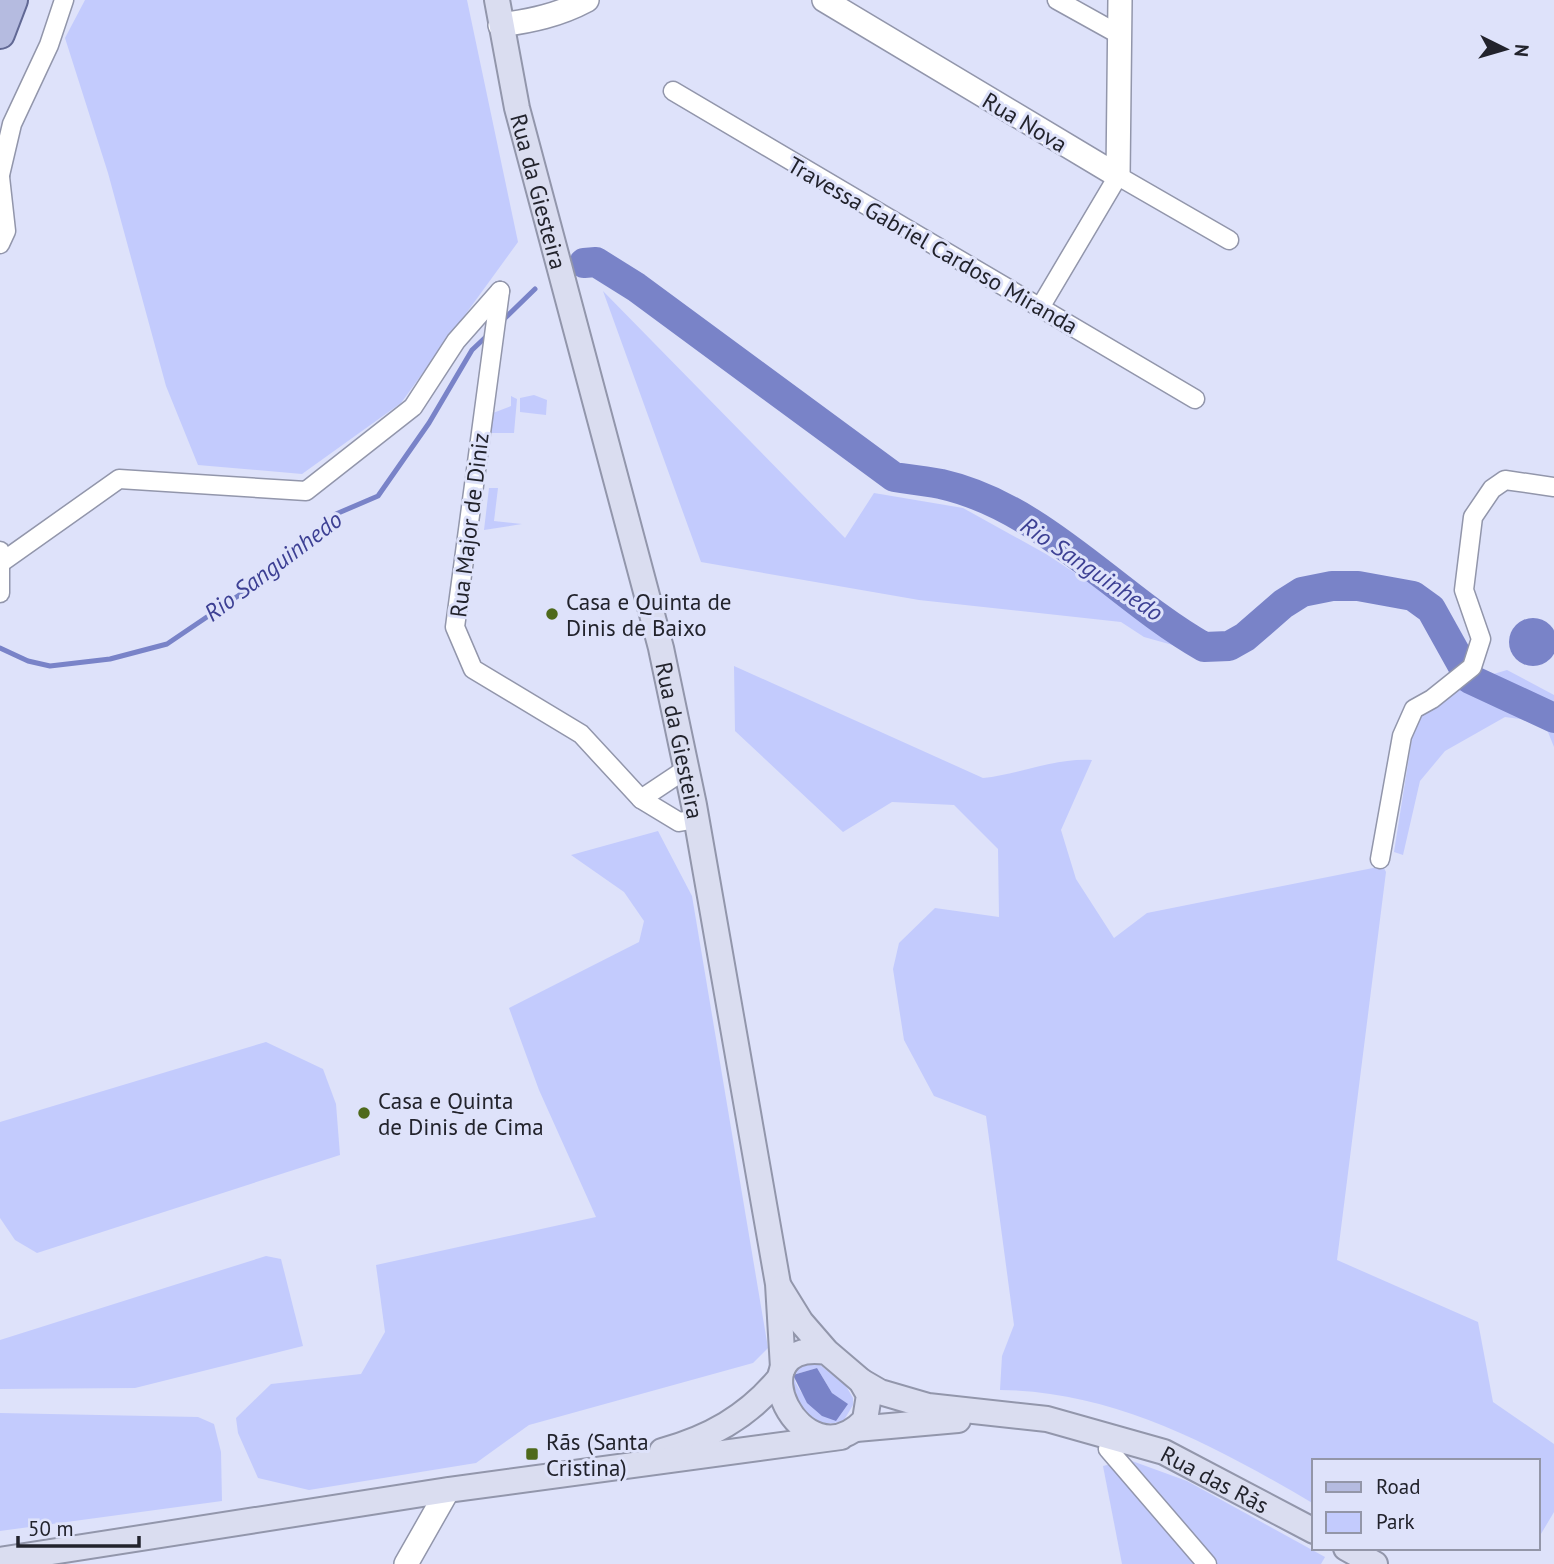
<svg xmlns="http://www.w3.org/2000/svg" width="1554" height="1564" font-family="'PT Sans',sans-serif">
<rect width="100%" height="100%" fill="#dee2fa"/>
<g fill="#c3cbfd" fill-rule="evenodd">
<polygon points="85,0 467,0 518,242 401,403 302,474 198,465 166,386 108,173 65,38"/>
<polygon points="603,291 845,538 874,493 963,508 1046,554 1194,651 1144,637 1121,622 919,600 701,562"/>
<polygon points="534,395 547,400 546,415 520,412 520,398"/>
<polygon points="511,396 517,399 514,433 491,433 493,413 511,406"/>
<polygon points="489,488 498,488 494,521 522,524 484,530"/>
<path d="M734,666L983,778C1020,774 1054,758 1092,760L1061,830L1076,879L1114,938L1147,913L1383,866L1386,872L1337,1260L1478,1322L1493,1402L1554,1444V1512L1538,1539V1461H1314V1504C1217,1447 1115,1391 1000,1390L1002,1356L1014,1325L986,1116L934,1096L904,1040L893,969L899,943L935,908L999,917L998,849L954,805L892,802L843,832L735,731Z"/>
<polygon points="1507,670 1554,695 1554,747 1544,722 1505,717 1445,751 1420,781 1403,855 1394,852 1415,719 1463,683"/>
<polygon points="658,831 692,896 768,1348 753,1363 529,1425 476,1463 309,1490 258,1478 238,1433 236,1418 271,1384 361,1374 385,1332 376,1265 596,1217 539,1090 509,1008 639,942 644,921 624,892 571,855"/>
<polygon points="266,1042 323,1069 336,1104 340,1155 37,1253 15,1240 0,1218 0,1122"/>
<polygon points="266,1256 281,1259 303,1346 135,1388 0,1389 0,1340"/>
<path d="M802,1364H819L846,1386L853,1398V1405L844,1420C822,1430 807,1416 792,1401V1372ZM817,1368L832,1393L847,1404L836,1420C817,1405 800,1400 793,1375Z"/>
<polygon points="0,1413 198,1417 214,1424 221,1452 222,1501 0,1531"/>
<polygon points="1121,1457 1187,1481 1325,1557 1321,1564 1212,1564"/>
<polygon points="1111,1464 1196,1564 1122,1564 1103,1466"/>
</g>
<g fill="#7983c8">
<circle cx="1533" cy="642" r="24"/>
<polygon points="817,1368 832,1393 848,1404 836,1421 822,1416 807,1403 793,1375"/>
</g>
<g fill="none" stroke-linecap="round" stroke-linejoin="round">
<g stroke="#7983c8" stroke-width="5">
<polyline points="502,321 535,289"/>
<polyline points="0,648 28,661 50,666 110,659 167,644 266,577 336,514 378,496 429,423 472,350 490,333"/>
</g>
<path stroke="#7983c8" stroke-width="30" d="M584,263L596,262L636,287L894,477C909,479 926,481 941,484C1043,507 1116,597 1204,647L1229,646L1245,637L1283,604L1302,592L1332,586H1358L1413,596L1431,609L1470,679L1554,718"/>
<g stroke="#9296ab" stroke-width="21">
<g id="minor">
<polyline points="1057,0 1120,35"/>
<polyline points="673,91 1195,399"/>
<polyline points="0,175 12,124 49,45 64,0"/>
<polyline points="0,177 6,231 0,244"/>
<polyline points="500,291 455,627 473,669 581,734 641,799 679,822 696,819"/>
<polyline points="1041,306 1118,176 1229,240"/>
<polyline points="0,551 0,593"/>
<polyline points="2,562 119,479 306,491 413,407 456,341 500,291"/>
<polyline points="641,799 686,769"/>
<polyline points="1380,859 1402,736 1414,709 1432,699 1472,667 1481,639 1464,590 1473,517 1492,489 1505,480 1554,487"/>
<polyline points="1113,1435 1108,1449 1207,1564"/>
</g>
</g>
<g stroke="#9296ab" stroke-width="26">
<g id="tertiary">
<polyline points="824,0 1118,176 1120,0"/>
<path d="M500,25C531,21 559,15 587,0"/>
<polyline points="406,1564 448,1490"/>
</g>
</g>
<g stroke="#9296ab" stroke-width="28">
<g id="secondary">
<path id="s1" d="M497,0L517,108L661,648L694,805L778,1284L783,1368"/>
<path d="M780,1288L801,1322L827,1352L861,1381L869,1395L865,1420C802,1487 731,1338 827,1352"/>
<path id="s2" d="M861,1381L880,1392L928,1406L1047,1419L1164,1452L1314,1531"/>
<polyline points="856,1429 958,1420"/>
<path d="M662,1451C709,1438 747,1417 778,1380"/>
<polyline points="1346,1548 1375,1564"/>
<polyline points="0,1560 448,1490 841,1437"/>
</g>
</g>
<g stroke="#616894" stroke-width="32">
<polyline id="primary" points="0,34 13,0"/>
</g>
<use href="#minor" stroke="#fff" stroke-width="18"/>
<use href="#tertiary" stroke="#fff" stroke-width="23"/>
<use href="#secondary" stroke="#daddf0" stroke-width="24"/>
<use href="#primary" stroke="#b5bbe0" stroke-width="28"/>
</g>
<g fill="#4e691b" stroke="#dee2fa" stroke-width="2.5">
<circle cx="552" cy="614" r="7"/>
<circle cx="364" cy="1113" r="7"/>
<rect x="525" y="1447" width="14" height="14" rx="3.5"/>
</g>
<g text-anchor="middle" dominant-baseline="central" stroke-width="6" stroke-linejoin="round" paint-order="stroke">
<g font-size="23" fill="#22232c" stroke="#dee2fa">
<text transform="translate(1025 122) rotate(31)">Rua Nova</text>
<text stroke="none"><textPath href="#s1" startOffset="196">Rua da Giesteira</textPath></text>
<text transform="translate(933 245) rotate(30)">Travessa Gabriel Cardoso Miranda</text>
<text transform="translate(469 525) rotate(-83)">Rua Major de Diniz</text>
<text stroke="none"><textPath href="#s1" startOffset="763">Rua da Giesteira</textPath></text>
<text stroke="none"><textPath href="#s2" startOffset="371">Rua das Rãs</textPath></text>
</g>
<g font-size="23" fill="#22232c" stroke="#dee2fa" text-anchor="start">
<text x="566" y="601">Casa e Quinta de<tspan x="566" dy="26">Dinis de Baixo</tspan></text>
<text x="378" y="1100">Casa e Quinta<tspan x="378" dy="26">de Dinis de Cima</tspan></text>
<text x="546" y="1441">Rãs (Santa<tspan x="546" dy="26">Cristina)</tspan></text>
</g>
<g font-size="24" font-style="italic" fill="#3d4094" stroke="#dee2fa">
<text transform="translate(273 566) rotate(-37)">Rio Sanguinhedo</text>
<text transform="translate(1092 569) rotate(34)">Rio Sanguinhedo</text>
</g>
</g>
<rect x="1312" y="1459" width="228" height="91" fill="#dee2fa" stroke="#9396a8" stroke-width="2"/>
<rect x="1326" y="1482" width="35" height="10" fill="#b5bbe0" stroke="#9396a8" stroke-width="2"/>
<text x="1376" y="1494" font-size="21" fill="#22232c">Road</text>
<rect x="1326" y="1512" width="35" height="21" fill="#c3cbfd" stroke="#9396a8" stroke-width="2"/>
<text x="1376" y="1529" font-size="21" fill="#22232c">Park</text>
<g transform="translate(1505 49) rotate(95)" stroke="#dee2fa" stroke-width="5" paint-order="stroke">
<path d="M0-5L12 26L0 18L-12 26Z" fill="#22232c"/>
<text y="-10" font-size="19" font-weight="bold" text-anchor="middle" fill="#22232c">N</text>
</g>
<path d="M18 1536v10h121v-10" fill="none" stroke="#22232c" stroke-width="3.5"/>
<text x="28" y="1536" font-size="21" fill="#22232c" stroke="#dee2fa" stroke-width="5" paint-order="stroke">50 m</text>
</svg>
